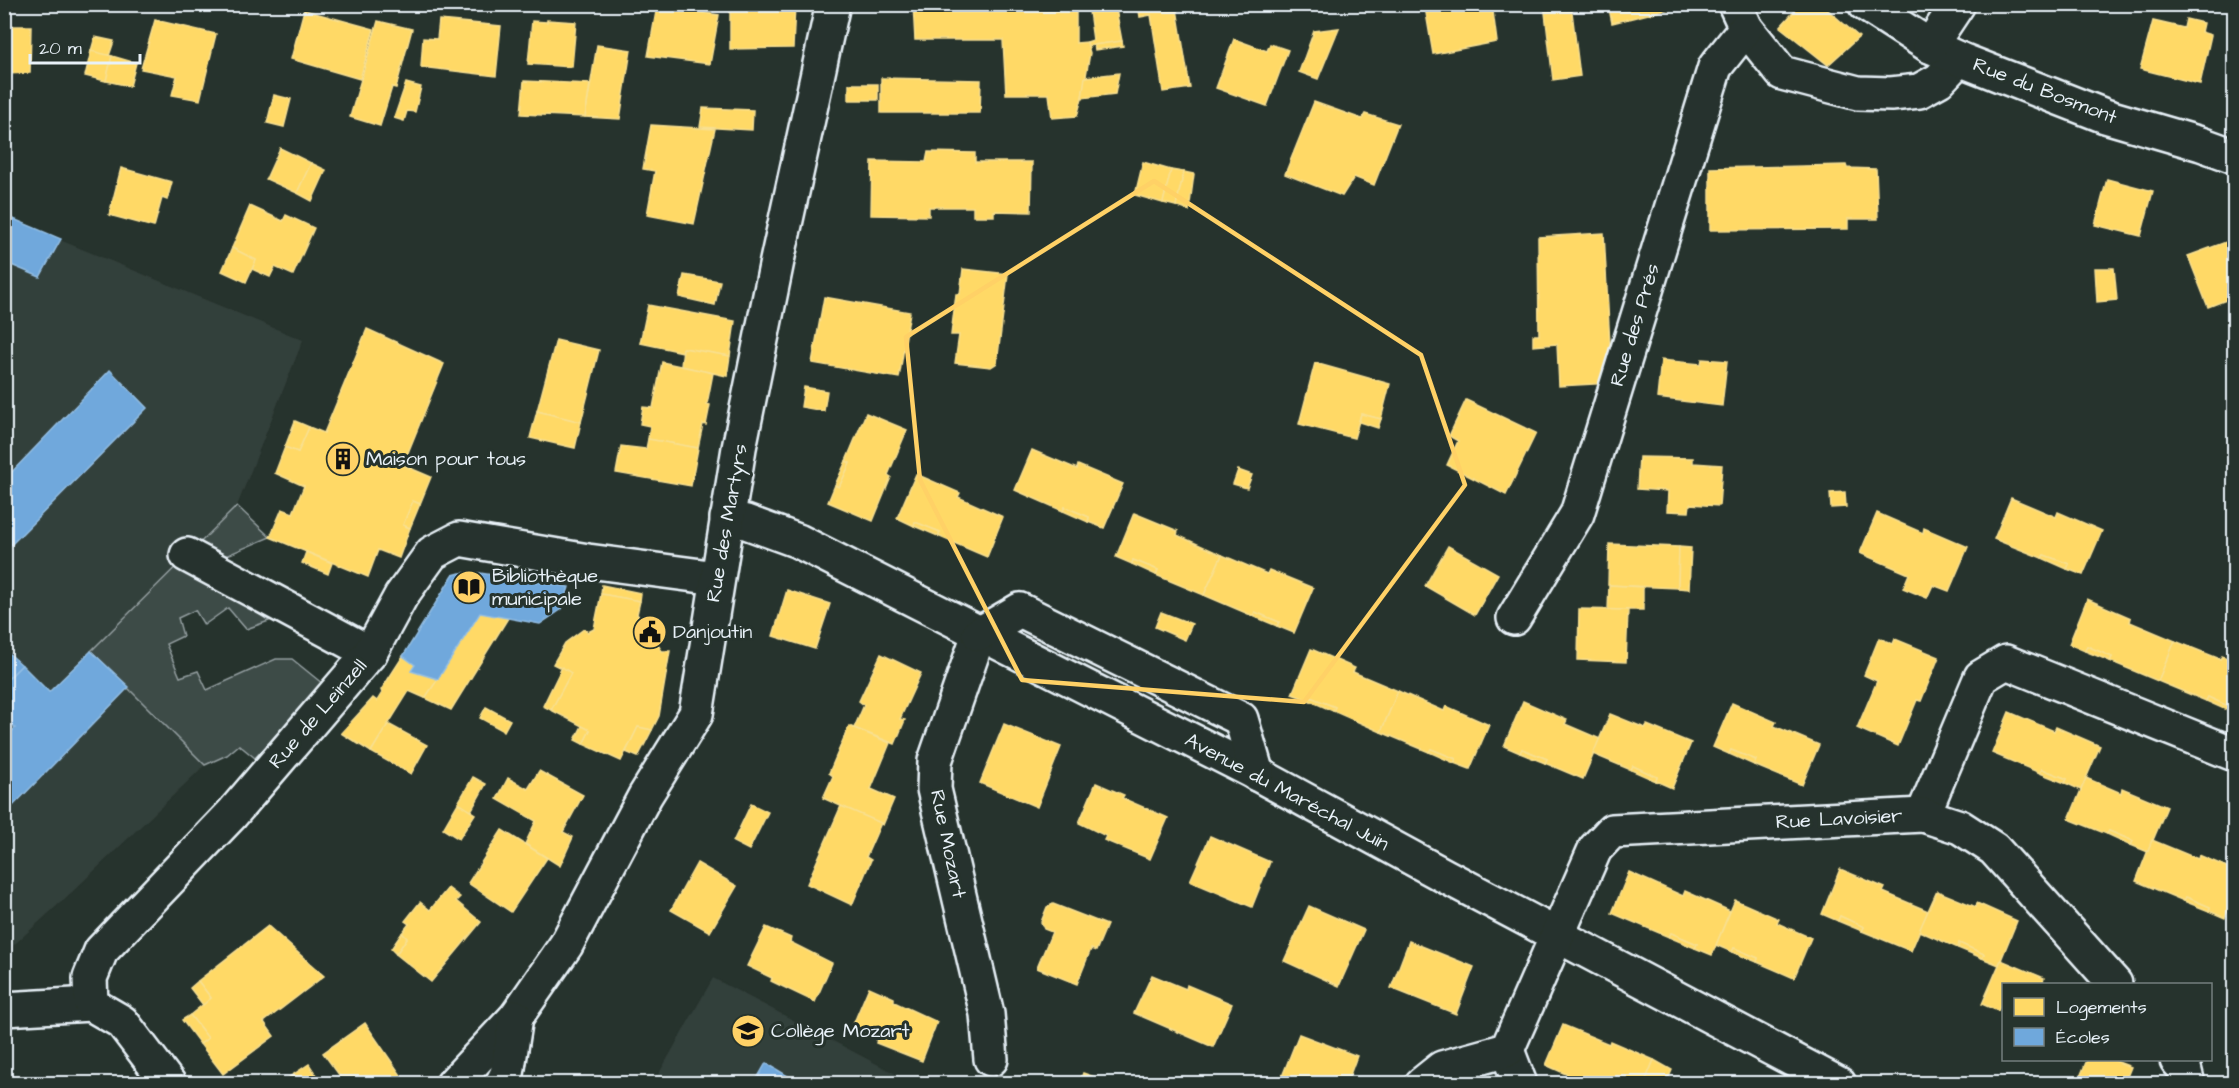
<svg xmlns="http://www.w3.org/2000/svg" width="2239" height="1088" font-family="'Architects Daughter',sans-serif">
<rect width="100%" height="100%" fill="#26332d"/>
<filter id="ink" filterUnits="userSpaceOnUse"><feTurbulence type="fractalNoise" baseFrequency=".0167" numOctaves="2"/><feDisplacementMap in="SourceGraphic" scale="12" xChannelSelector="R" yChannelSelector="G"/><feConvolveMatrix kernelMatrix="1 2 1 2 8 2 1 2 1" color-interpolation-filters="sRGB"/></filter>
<g filter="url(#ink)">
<g fill="#333f3a">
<polygon points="4,217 303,340 237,506 91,651 205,765 72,892 5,953"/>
<polygon points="713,978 913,1083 653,1084"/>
</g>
<polygon fill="#3e4b47" stroke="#939ea0" stroke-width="1.5" points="237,506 270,537 218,559 205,578 269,621 246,629 228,608 204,625 195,610 178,618 183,636 166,644 180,677 198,671 207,690 276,659 292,659 323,684 255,758 239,745 227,755 205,765 91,651"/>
<g fill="#ffd966" stroke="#f8e092" stroke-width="1.5">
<polygon points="730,4 795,4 793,48 730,49"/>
<polygon points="913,4 1076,4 1076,43 1087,42 1090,53 1082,98 1077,116 1052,118 1049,94 1006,94 1003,40 915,40"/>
<polygon points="1088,4 1115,4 1122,41 1088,46 1087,42 1093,40"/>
<polygon points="1138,4 1179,4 1180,9 1177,9 1190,88 1163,92 1151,15 1140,17"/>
<polygon points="1442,4 1492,4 1497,42 1433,54 1425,7"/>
<polygon points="1544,4 1571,4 1580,76 1553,80"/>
<polygon points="1608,4 1683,4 1684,5 1612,23"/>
<polygon points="1801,4 1821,4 1859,37 1828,65 1780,27"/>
<polygon points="657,6 719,15 710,64 648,56"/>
<polygon points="304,10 374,29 360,79 291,59"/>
<polygon points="2186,19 2203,23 2201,32 2211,35 2200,84 2140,69 2153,21 2184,28"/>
<polygon points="155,20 216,34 200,100 172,95 177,76 141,69"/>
<polygon points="439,20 501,26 496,76 421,67 423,38 437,39"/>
<polygon points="547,20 576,22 572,67 528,64 532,21 547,22"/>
<polygon points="378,21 412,29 396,88 392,87 380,126 350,117"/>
<polygon points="4,26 31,26 30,73 4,74"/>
<polygon points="1339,28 1318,79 1299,72 1314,31"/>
<polygon points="95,37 114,41 109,56 91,51"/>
<polygon points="1234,39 1267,51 1270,44 1288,50 1267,106 1216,88"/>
<polygon points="1122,41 1123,46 1095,50 1094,45"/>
<polygon points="597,45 631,50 620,119 585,117"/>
<polygon points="91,51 112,56 106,81 85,76"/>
<polygon points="112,56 136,63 130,86 106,81"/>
<polygon points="1119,73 1115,94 1082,98 1085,77"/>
<polygon points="881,78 981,80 980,113 881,113"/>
<polygon points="524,81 590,84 585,117 521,114"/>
<polygon points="406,83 421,87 415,112 407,111 404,121 394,118"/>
<rect x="849" y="84" width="29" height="16"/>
<polygon points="274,95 291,99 284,127 267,123"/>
<polygon points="1314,102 1362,119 1365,114 1398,124 1374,185 1354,177 1342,196 1285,174"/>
<polygon points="703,108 753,110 752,130 700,127"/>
<polygon points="651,125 715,129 694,224 647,215 655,171 643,169"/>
<polygon points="280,148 311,163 297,193 266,179"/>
<polygon points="928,152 975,153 975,162 1032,162 1031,212 994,211 994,216 973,216 973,207 929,207 929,216 871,215 872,161 926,162"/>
<polygon points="1143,162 1171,170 1163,203 1135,195"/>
<polygon points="311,163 326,170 312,201 297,193"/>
<polygon points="1846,165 1847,168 1876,169 1878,219 1848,219 1848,229 1710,230 1710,168"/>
<polygon points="121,168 172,182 167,200 162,198 154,227 109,215"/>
<polygon points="1171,170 1184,172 1176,206 1163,203"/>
<polygon points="1184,172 1194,174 1189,211 1176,206"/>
<polygon points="2107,179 2153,191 2141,236 2095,225"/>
<polygon points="250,206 283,221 286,215 314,228 293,275 275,267 270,277 252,269 256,260 232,248"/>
<polygon points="1604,233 1612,383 1559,386 1557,344 1533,346 1533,335 1539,335 1538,237"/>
<polygon points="2234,239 2234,297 2208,307 2188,256"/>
<polygon points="232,248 256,260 246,282 222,271"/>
<polygon points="2095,268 2114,268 2117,300 2097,302"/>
<polygon points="963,269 1008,274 997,363 991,367 955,363 959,335 951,335 956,294 960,294"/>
<polygon points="684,275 720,281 715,305 679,297"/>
<polygon points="824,297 910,312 899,378 812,363"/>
<polygon points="648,305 735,321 730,356 683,348 683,352 640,343"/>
<polygon points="367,329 444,364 403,465 431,477 420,504 413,501 403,525 410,528 399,558 378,550 368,577 270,537 282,509 293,513 304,486 275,473 285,447 298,452 309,427 324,433"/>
<polygon points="556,340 599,350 581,422 537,411"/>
<polygon points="683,348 730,356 727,376 681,366"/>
<polygon points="1702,359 1727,361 1722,406 1657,398 1661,360 1701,364"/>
<polygon points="662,362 713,373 707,404 710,405 706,425 703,424 698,448 648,439 650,426 640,424 643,407 653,408"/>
<polygon points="1315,363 1390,384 1381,419 1361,414 1354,438 1299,424"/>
<polygon points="804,387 827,391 824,411 801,407"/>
<polygon points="1466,400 1536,433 1506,495 1447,465 1458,441 1449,436"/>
<polygon points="537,411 581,422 575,448 530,438"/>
<polygon points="866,413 907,430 888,475 891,477 873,521 828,502 835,485 839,487 850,463 846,461"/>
<polygon points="1361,414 1381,419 1378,428 1359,422"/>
<polygon points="295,421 309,427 298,452 285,447"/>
<polygon points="648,439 698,448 691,486 616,473 621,446 646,449"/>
<polygon points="1032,450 1077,469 1078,465 1123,484 1104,528 1088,522 1089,517 1065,507 1063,511 1015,490"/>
<polygon points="1639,457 1693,458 1693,463 1722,465 1719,506 1690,504 1689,512 1667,511 1668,491 1637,489"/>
<polygon points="846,461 850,463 839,487 835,485"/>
<polygon points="1238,470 1252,475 1247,488 1233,484"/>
<polygon points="916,474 960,493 958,497 1003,517 987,557 938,536 940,532 915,522 914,526 897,518"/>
<polygon points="1845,492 1846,507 1831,508 1830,493"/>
<polygon points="2011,498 2056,517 2058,512 2102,531 2083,575 2067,569 2069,564 2044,555 2042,558 1994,539"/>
<polygon points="413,501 420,504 410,528 403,525"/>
<polygon points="1065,507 1089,517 1088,522 1063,511"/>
<polygon points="1134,513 1178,531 1177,535 1222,555 1204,595 1156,575 1158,570 1133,560 1132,564 1116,557"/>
<polygon points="1877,513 1923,533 1924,528 1968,547 1949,591 1933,585 1927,598 1903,588 1909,574 1860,553"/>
<polygon points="915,522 940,532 938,536 914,526"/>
<polygon points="1609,544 1679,547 1678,588 1608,585"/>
<polygon points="1448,546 1498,574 1475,615 1425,586"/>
<polygon points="1679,547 1691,548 1689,589 1678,588"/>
<polygon points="306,552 332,563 328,574 302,563"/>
<polygon points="1222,555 1267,574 1269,570 1313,588 1294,633 1277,626 1279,622 1255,612 1253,616 1204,595"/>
<polygon points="2044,555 2069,564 2067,569 2042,558"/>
<polygon points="1133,560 1158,570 1156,575 1132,564"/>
<polygon points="602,585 641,593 640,601 601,594"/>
<polygon points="1609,585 1643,587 1643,610 1608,610"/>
<polygon points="787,590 830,604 815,649 773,636"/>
<polygon points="601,594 640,601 637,614 662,651 670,651 659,716 652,730 638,727 621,761 583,744 590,730 551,710 571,673 553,664 565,643 584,629 588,632 594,629"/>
<polygon points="2087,599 2131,618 2130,622 2175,641 2158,681 2110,661 2112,657 2087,646 2085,651 2069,644"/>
<polygon points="1579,609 1628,610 1626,662 1578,660"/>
<polygon points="1161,612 1192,624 1185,640 1155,627"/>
<polygon points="1255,612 1279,622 1277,626 1253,616"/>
<polygon points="480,613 508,618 451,710 425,698"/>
<polygon points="1879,638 1893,644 1895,639 1939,657 1921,701 1917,700 1898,746 1857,728 1877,681 1864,675"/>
<polygon points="2175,641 2220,659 2222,656 2234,661 2234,713 2231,712 2232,708 2208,697 2206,701 2158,681"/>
<polygon points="2087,646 2112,657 2110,661 2085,651"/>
<polygon points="1311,649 1355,668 1353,672 1398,691 1381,732 1333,711 1335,707 1310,697 1308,700 1292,694"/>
<polygon points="881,654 921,673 900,719 905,720 895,744 854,728 864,705 859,701"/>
<polygon points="403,656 415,665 411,671 438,679 425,698 409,691 371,752 341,733 373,698 377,701 382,693 381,690"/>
<polygon points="562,667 571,673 551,710 543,706"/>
<polygon points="1398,691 1444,711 1446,706 1489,725 1470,769 1454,763 1456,759 1431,749 1429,752 1381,732"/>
<polygon points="1310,697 1335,707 1333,711 1308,700"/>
<polygon points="2208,697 2232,708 2231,712 2206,701"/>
<polygon points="1523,701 1567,720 1565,724 1600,739 1583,779 1545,763 1547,759 1522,749 1520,753 1504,746"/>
<polygon points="1732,703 1776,722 1774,726 1819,745 1802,785 1754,765 1756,760 1731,750 1729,754 1713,747"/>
<polygon points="486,707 510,720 504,731 480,718"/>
<polygon points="2009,712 2054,731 2056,727 2100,746 2081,790 2065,783 2067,779 2042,769 2040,773 1992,753"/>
<polygon points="1610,714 1645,728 1647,725 1691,743 1672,788 1656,781 1657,777 1633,766 1631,770 1593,754"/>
<polygon points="388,724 427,745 411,774 371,752"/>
<polygon points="1004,724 1061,747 1037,807 980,783"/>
<polygon points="582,726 590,730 583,744 575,740"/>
<polygon points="849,726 890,743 871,789 894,799 883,825 823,798 833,776 829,773"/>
<polygon points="638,727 652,730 638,757 626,752"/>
<polygon points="1431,749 1456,759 1454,763 1429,752"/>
<polygon points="1522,749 1547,759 1545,763 1520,753"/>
<polygon points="1731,750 1756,760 1754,765 1729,754"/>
<polygon points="1633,766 1657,777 1656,781 1631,770"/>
<polygon points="2042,769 2067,779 2065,783 2040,773"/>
<polygon points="539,771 583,795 563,832 573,837 560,866 525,844 536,821 497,799 508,778 528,789"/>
<polygon points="473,777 486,784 471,811 458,803"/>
<polygon points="2086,778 2121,793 2122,788 2167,807 2148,852 2131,845 2133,841 2109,831 2107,834 2069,819"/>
<polygon points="1096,783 1124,795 1122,798 1168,818 1150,859 1104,840 1106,836 1079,823"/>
<polygon points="458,803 475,814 459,839 443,829"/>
<polygon points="751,804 768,812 749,850 733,842"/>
<polygon points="841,806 881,823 866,857 871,860 852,905 807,884"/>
<polygon points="502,830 547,858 511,912 468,883"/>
<polygon points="2109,831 2133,841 2131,845 2107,834"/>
<polygon points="1210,836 1270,862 1252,907 1190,881"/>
<polygon points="2152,840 2198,859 2199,855 2234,870 2234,895 2225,918 2209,911 2210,907 2186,897 2184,901 2136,881"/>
<polygon points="697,863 737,886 710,932 671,910"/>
<polygon points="1840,869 1885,888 1883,892 1928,911 1911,951 1862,931 1864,927 1840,916 1838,921 1822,914"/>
<polygon points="1629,872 1683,896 1685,891 1730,911 1712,955 1695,948 1697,944 1671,933 1669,937 1612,913"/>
<polygon points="448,888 460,897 456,901 481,922 431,982 396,954 407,938 402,933 409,924 405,921 420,902 430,910"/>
<polygon points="1937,891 1976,907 1977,903 2017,921 1999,965 1982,958 1984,954 1959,943 1958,948 1919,931"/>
<polygon points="2186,897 2210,907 2209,911 2184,901"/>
<polygon points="1735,900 1779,919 1777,923 1811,938 1794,978 1757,962 1758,958 1734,948 1732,952 1716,945"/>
<polygon points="1053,904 1107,925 1096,951 1091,949 1077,984 1037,968 1052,932 1044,929 1041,922 1047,907"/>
<polygon points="1309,906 1364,930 1339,986 1284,961"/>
<polygon points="1840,916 1864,927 1862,931 1838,921"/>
<polygon points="268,926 324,976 264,1022 274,1036 223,1074 200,1044 208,1038 190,1015 211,998 198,981"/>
<polygon points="766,927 791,938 790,942 832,963 815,1002 771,981 772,978 747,966"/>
<polygon points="402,933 407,938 396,954 391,949"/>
<polygon points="1671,933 1697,944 1695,948 1669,937"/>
<polygon points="1409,941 1474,967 1456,1014 1391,988"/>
<polygon points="1959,943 1984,954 1982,958 1958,948"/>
<polygon points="1734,948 1758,958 1757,962 1732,952"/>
<polygon points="2001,960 2044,978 2043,982 2049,984 2004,984 2004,1009 2000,1007 1998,1011 1982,1004"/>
<polygon points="1152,975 1186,989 1187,985 1232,1004 1213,1047 1134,1013"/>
<polygon points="198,981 211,998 203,1005 190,988"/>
<polygon points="869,987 894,998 894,1002 937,1022 922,1061 876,1043 877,1038 852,1027"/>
<polygon points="190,1015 208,1038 200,1044 182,1020"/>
<polygon points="365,1023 407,1084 329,1084 340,1076 323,1053"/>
<polygon points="1563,1025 1609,1044 1610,1041 1654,1060 1644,1084 1588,1084 1546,1065"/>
<polygon points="1299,1034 1357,1056 1348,1080 1340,1077 1338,1084 1279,1084"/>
<polygon points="1654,1060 1672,1070 1666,1084 1645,1082"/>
<polygon points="2087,1060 2113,1060 2131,1067 2124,1084 2077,1084"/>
<polygon points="309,1064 322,1084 287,1084 285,1080"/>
<polygon points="1083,1073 1114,1084 1079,1084"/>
</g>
<g fill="#6fa8dc" stroke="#93bee4" stroke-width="1.5">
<polygon points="4,215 61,239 40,277 4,262"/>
<polygon points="110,370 147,408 4,552 4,480"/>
<polygon points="460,573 480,573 569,587 562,609 540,624 480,613 438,679 411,671 415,665 403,656 453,575"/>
<polygon points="4,649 22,665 4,683"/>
<polygon points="91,651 129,687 4,815 4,739 15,728 4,718 4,683 22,665 49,692"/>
<polygon points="766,1063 801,1084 754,1084"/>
</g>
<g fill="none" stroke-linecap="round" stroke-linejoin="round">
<g stroke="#e8f1f8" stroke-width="38">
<g id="minor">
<polyline points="1735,4 1746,28 1782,73 1858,93 1891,94 1919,91 1939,80 1959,59"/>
<polyline points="1865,4 1930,46 1959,59 2105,116 2201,144 2234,156"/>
<polyline points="1930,46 1958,4"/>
<polyline points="727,518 746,522 798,541 1250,770 1445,876 1839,1084"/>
<polyline points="187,555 370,653"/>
<polyline points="1514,618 1577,514 1715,67 1746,28"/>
<polyline points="979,634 935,761 934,789 987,1014 991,1059"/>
<polyline points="979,634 1020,610 1241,719 1257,774"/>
<polyline points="1923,815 1981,677 2006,662 2234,754"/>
<polyline points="4,1009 91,1004"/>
<polyline points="1507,1050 1520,1084"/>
<polyline points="2177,1060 2184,1068 2188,1084"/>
<polyline points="169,1084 122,1022 91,1004 90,978 101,951 232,814 370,653 401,596 432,553 459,539 588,561 717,578"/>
<polyline points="453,1084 516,1017 566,945 645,796 696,714 739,448 777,261 833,4"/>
<polyline points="502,1084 507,1074 516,1017"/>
<polyline points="1422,1084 1442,1068 1507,1050 1595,849 1612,831 1923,815 1960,827 1994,849 2115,984"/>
</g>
</g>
<use href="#minor" stroke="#26332d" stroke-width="33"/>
</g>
</g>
<path fill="none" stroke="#ffd166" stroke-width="4.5" stroke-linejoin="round" d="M1154,181L1421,355L1465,485L1304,702L1022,680L920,480L906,337Z"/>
<defs>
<g id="building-disc" transform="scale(1.725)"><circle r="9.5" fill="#ffd166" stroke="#26332d"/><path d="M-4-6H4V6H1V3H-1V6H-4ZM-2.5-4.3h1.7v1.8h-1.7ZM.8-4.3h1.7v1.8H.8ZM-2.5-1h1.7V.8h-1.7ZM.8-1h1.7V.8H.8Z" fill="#111"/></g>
<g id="library-disc" transform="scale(1.725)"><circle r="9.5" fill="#ffd166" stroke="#26332d"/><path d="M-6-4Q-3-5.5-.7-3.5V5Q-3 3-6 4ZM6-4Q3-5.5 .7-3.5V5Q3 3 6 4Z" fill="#111"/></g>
<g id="civic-disc" transform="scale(1.725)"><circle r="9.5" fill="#ffd166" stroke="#26332d"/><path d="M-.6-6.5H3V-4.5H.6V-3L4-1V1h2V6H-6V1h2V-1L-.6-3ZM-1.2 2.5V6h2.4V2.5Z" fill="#111"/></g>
<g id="school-disc" transform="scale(1.725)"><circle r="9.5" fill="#ffd166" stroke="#26332d"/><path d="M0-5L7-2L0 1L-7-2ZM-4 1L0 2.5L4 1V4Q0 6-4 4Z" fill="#111"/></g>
</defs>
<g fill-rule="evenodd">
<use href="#building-disc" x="343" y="459"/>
<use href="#library-disc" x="469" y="587"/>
<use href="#civic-disc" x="650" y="632"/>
<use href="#school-disc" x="748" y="1031"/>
</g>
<g text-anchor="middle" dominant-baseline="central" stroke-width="6" stroke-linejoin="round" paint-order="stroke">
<g font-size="20" fill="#e8f1f8" stroke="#26332d">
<text transform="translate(2045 91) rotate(21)">Rue du Bosmont</text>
<text transform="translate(1635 325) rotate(-73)">Rue des Prés</text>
<text transform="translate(727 523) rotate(-80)">Rue des Martyrs</text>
<text transform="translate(318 714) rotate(-49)">Rue de Leinzell</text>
<text transform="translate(1287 792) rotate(28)">Avenue du Maréchal Juin</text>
<text transform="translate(1839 819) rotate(-3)">Rue Lavoisier</text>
<text transform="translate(948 844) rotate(78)">Rue Mozart</text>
</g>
<g font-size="20" fill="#e8f1f8" stroke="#26332d" text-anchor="start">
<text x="366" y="459">Maison pour tous</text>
<text x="492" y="576">Bibliothèque<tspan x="492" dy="23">municipale</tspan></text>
<text x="673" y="632">Danjoutin</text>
<text x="771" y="1031">Collège Mozart</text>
</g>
</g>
<rect width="2239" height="1088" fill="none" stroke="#26332d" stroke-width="24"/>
<rect x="12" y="12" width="2215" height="1064" fill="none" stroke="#e8f1f8" stroke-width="2" filter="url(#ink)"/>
<rect x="2002" y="983" width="210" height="78" fill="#26332d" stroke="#747f7e" stroke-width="1.5"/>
<rect x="2014" y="998" width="30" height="18" fill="#ffd966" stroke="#747f7e" stroke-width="1.5"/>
<text x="2056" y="1013" font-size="18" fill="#e8f1f8">Logements</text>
<rect x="2014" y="1028" width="30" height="18" fill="#6fa8dc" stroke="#747f7e" stroke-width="1.5"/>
<text x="2056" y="1043" font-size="18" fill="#e8f1f8">Écoles</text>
<path d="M30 54v9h110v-9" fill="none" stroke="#e8f1f8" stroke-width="3"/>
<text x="39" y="54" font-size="18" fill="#e8f1f8" stroke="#26332d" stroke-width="4.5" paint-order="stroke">20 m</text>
</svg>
